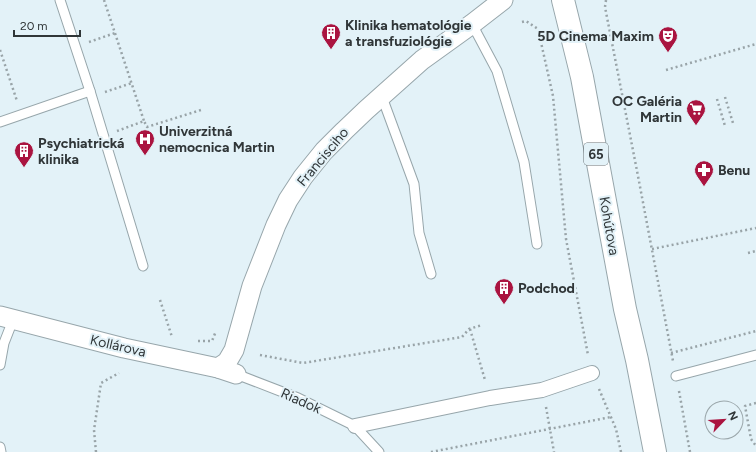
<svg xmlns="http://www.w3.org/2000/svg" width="756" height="452" font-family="Figtree,sans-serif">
<rect width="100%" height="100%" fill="#e3f2f8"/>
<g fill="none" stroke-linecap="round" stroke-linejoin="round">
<g stroke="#97a6ab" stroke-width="11">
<g id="service">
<polyline points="60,0 90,91 143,266"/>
<polyline points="472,24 497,71 524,162 537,244"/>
<polyline points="382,97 414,184 419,233 431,274"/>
<polyline points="0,122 90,91"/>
<polyline points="0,365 4,343 13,320"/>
<polyline points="235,371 236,374 298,398 355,426 379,452"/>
<polyline points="676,376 756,355"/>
<polyline points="0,447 1,452"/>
</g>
</g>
<g stroke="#97a6ab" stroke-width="16">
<polyline id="pedestrian" points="355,426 490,398 542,390 592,373"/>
</g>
<g stroke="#97a6ab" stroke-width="21">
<g id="minor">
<polyline points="0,316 124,348 218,368 236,374"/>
<polyline points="218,368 227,362 234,350 252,286 276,225 288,200 303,177 324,151 344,131 366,110 422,60 472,24 503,0"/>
</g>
</g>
<g stroke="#97a6ab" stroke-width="24">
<polyline id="primary" points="563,0 582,77 625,309 637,360 655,452"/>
</g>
<g stroke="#99a4a8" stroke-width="2.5" stroke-dasharray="2 3" stroke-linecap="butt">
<polyline points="104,0 144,121"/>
<polyline points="606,0 605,7 638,176 673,361"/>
<polyline points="522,22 526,21 538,29 553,96 566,239 588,355"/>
<polyline points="89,42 115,33"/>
<polyline points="0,50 17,101"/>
<polyline points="666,70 756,44"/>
<polyline points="105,92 132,83"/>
<polyline points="725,97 733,123"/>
<polyline points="717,99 725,126"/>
<polyline points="117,131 144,121 147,127 201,110"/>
<polyline points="652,249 756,228"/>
<polyline points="748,253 756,251"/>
<polyline points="160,300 172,337"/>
<polyline points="470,329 485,380"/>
<polyline points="198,341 212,341 216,331"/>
<polyline points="671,353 756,331"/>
<polyline points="260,355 303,363 462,337 469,329 482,325"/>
<polyline points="599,389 616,429 621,452"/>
<polyline points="679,391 690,452"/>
<polyline points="756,403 745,406 751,439 756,446"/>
<polyline points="546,407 554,452"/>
<polyline points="96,452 94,430 101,383 119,373"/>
<polyline points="431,452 611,417"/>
</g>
<use href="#service" stroke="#fff" stroke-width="9"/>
<use href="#pedestrian" stroke="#fff" stroke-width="14"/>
<use href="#minor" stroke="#fff" stroke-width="19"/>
<use href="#primary" stroke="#fff" stroke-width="22"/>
</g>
<defs>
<g id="building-pin" transform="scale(1)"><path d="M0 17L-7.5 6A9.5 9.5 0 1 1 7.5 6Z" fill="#aa1440" stroke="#e3f2f8"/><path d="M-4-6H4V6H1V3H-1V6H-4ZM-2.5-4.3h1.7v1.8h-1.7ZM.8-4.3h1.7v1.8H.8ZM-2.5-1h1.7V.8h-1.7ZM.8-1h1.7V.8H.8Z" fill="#fff"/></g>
<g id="theatre-pin" transform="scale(1)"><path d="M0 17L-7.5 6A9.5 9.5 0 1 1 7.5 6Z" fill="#aa1440" stroke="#e3f2f8"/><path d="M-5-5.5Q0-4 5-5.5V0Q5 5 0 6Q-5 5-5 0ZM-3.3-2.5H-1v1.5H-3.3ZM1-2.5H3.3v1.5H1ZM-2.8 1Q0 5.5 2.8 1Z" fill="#fff"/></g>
<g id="supermarket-pin" transform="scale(1)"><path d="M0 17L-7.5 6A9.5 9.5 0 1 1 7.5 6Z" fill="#aa1440" stroke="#e3f2f8"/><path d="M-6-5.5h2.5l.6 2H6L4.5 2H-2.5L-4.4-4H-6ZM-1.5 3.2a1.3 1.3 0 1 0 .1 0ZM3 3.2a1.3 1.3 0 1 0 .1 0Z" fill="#fff"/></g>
<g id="hospital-pin" transform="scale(1)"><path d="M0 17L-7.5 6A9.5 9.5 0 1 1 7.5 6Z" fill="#aa1440" stroke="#e3f2f8"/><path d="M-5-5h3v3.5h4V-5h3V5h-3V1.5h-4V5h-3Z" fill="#fff"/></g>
<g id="pharmacy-pin" transform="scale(1)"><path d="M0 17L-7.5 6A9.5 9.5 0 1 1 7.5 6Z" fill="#aa1440" stroke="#e3f2f8"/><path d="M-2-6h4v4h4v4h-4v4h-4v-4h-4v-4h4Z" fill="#fff"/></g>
</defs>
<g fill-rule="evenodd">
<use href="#building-pin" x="331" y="33"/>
<use href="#theatre-pin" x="668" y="36"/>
<use href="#supermarket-pin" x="696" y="109"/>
<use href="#hospital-pin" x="145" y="139"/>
<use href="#building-pin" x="24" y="151"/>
<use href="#pharmacy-pin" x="704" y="170"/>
<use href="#building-pin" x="504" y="288"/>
</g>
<g text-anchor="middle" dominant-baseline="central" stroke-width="4" stroke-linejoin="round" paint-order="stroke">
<rect fill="#e3f2f8" stroke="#666e72" stroke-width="1" x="584" y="143" width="24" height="22" rx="3"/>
<g font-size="13" font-weight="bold" fill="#303638">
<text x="596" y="154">65</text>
</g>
<g font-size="14" font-weight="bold" fill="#303638" stroke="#e3f2f8" text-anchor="start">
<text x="345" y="25">Klinika hematológie<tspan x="345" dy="16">a transfuziológie</tspan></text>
<text x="654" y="36" text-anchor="end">5D Cinema Maxim</text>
<text x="682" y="101" text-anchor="end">OC Galéria<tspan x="682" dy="16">Martin</tspan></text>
<text x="159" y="131">Univerzitná<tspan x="159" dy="16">nemocnica Martin</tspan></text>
<text x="38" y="143">Psychiatrická<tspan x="38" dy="16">klinika</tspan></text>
<text x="718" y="170">Benu</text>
<text x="518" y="288">Podchod</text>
</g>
<g font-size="14" fill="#303638" stroke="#e3f2f8">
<text transform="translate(323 157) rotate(-50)">Francisciho</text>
<text transform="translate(609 226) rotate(80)">Kohútova</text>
<text transform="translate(118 346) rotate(13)">Kollárova</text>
<text transform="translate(301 401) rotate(24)">Riadok</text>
</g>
</g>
<g transform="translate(724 420) rotate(65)"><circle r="19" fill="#e3f2f8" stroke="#9ba7ab"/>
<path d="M0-3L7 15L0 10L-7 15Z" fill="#aa1440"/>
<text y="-6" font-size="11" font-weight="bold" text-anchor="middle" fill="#303638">N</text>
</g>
<path d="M14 30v6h66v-6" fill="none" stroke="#303638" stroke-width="2"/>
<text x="20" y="30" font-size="12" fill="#303638" stroke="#e3f2f8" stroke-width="3" paint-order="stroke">20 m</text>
</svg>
